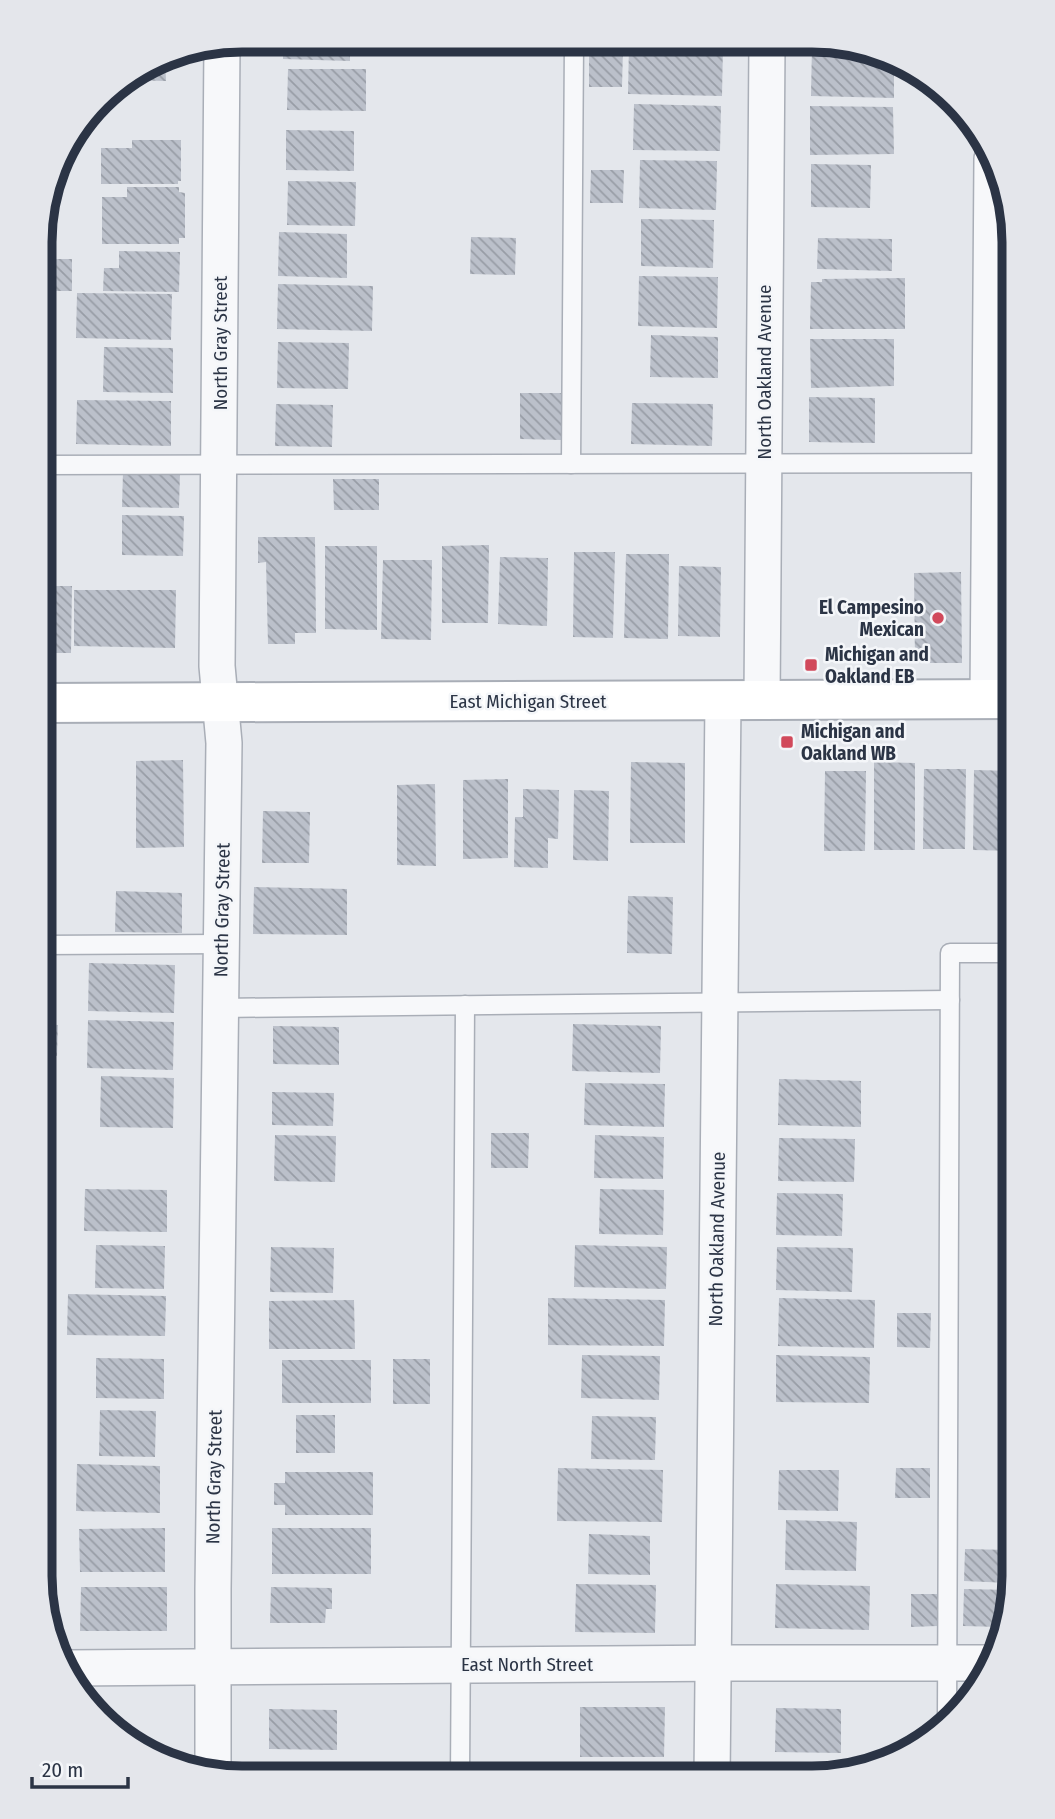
<svg xmlns="http://www.w3.org/2000/svg" width="1055" height="1819" font-family="'Fira Sans Condensed',sans-serif">
<defs>
<pattern id="building-back-hatch" width="6" height="6" patternUnits="userSpaceOnUse" patternTransform="scale(1.75)"><rect width="6" height="6" fill="#bbc0ca"/><path d="M-1 5l2 2M0 0l6 6M5-1l2 2" fill="none" stroke="#989da6"/></pattern>
</defs>
<rect width="100%" height="100%" fill="#e4e7ec"/>
<g fill="url(#building-back-hatch)">
<polygon points="283,41 350,41 350,61 283,59"/>
<polygon points="629,45 723,46 722,96 628,94"/>
<polygon points="812,45 855,46 894,65 894,98 811,96"/>
<polygon points="589,49 623,49 622,87 589,87"/>
<polygon points="165,55 166,81 126,80"/>
<polygon points="288,69 366,69 366,111 287,110"/>
<polygon points="929,82 946,90 947,93 929,93"/>
<polygon points="634,104 721,106 720,151 633,150"/>
<polygon points="810,106 893,107 894,154 810,155"/>
<polygon points="286,130 354,131 354,171 286,170"/>
<polygon points="132,140 181,140 181,181 178,181 178,184 101,184 101,148 132,148"/>
<polygon points="640,160 717,161 716,210 639,208"/>
<polygon points="811,164 871,165 870,208 811,207"/>
<polygon points="591,170 624,170 623,203 590,203"/>
<polygon points="288,181 356,182 355,226 287,225"/>
<polygon points="127,187 179,187 179,192 185,193 185,238 179,238 179,244 102,244 102,197 127,197"/>
<polygon points="641,219 714,220 713,268 641,266"/>
<polygon points="279,232 347,234 347,278 278,276"/>
<polygon points="471,237 516,238 515,275 470,274"/>
<polygon points="818,238 892,239 892,271 817,269"/>
<polygon points="119,251 180,252 179,292 103,291 104,268 119,268"/>
<rect x="42" y="259" width="30" height="32"/>
<polygon points="639,276 718,277 717,328 638,326"/>
<polygon points="905,278 905,329 810,329 811,282 822,282 822,279"/>
<polygon points="278,284 373,286 372,331 277,329"/>
<polygon points="77,293 172,294 171,340 76,338"/>
<polygon points="651,335 718,337 718,378 650,377"/>
<polygon points="810,339 894,339 894,386 811,388"/>
<polygon points="278,342 349,343 348,389 277,388"/>
<polygon points="104,347 173,348 173,393 103,392"/>
<polygon points="520,393 562,393 561,440 520,439"/>
<polygon points="809,397 875,398 875,443 809,442"/>
<polygon points="77,400 171,401 171,446 76,444"/>
<polygon points="632,403 713,404 712,446 631,444"/>
<polygon points="276,404 333,405 332,447 275,446"/>
<polygon points="123,472 180,473 179,508 122,507"/>
<polygon points="333,479 379,479 379,510 334,510"/>
<polygon points="122,515 184,516 183,556 122,555"/>
<polygon points="258,537 315,537 316,633 295,633 295,644 268,644 266,562 258,563"/>
<polygon points="489,545 488,623 442,623 442,546"/>
<polygon points="325,546 377,546 377,630 325,629"/>
<polygon points="574,552 615,552 613,638 573,637"/>
<polygon points="626,554 669,554 668,639 624,638"/>
<polygon points="500,557 548,558 547,626 498,624"/>
<polygon points="383,560 432,560 431,640 381,639"/>
<polygon points="679,566 721,567 720,637 678,636"/>
<polygon points="961,572 962,663 915,663 914,573"/>
<polygon points="41,586 72,586 71,653 41,653"/>
<polygon points="74,590 176,590 175,648 74,646"/>
<polygon points="183,760 184,847 136,848 136,761"/>
<polygon points="631,762 685,763 685,843 630,843"/>
<polygon points="874,762 915,763 915,850 874,850"/>
<polygon points="924,769 966,769 965,849 923,849"/>
<polygon points="974,770 1015,771 1015,851 973,850"/>
<polygon points="825,771 866,771 865,851 824,851"/>
<polygon points="508,779 508,858 463,859 463,780"/>
<polygon points="435,784 436,866 397,865 397,785"/>
<polygon points="523,789 559,790 558,839 548,838 548,868 514,867 515,817 523,817"/>
<polygon points="574,790 609,791 608,861 573,860"/>
<polygon points="263,811 310,812 309,863 262,863"/>
<polygon points="254,887 347,889 347,935 253,934"/>
<polygon points="116,891 182,893 182,933 115,932"/>
<polygon points="628,896 673,897 672,954 627,953"/>
<polygon points="89,963 175,965 174,1013 88,1011"/>
<polygon points="88,1020 174,1022 173,1070 87,1068"/>
<polygon points="41,1024 58,1025 57,1056 41,1056"/>
<polygon points="573,1024 661,1026 660,1073 572,1071"/>
<polygon points="273,1026 339,1027 339,1065 273,1064"/>
<polygon points="101,1076 174,1078 173,1128 100,1127"/>
<polygon points="779,1079 861,1081 861,1127 778,1125"/>
<polygon points="585,1083 665,1084 664,1127 584,1125"/>
<polygon points="272,1092 334,1093 333,1126 272,1125"/>
<polygon points="491,1133 529,1133 528,1168 491,1168"/>
<polygon points="275,1135 336,1136 335,1182 274,1181"/>
<polygon points="595,1135 664,1137 663,1179 594,1178"/>
<polygon points="779,1138 855,1139 854,1182 778,1181"/>
<polygon points="85,1189 167,1190 167,1232 84,1231"/>
<polygon points="600,1189 664,1190 663,1235 599,1234"/>
<polygon points="777,1193 843,1194 842,1236 776,1235"/>
<polygon points="96,1245 165,1246 164,1289 95,1288"/>
<polygon points="575,1245 667,1247 666,1289 574,1287"/>
<polygon points="271,1247 334,1248 333,1293 270,1292"/>
<polygon points="777,1247 853,1248 852,1292 776,1290"/>
<polygon points="41,1249 47,1250 46,1287 41,1287"/>
<polygon points="68,1294 166,1296 165,1336 67,1335"/>
<polygon points="548,1298 665,1300 664,1346 548,1345"/>
<polygon points="779,1298 875,1300 874,1348 778,1346"/>
<polygon points="354,1300 355,1349 269,1349 269,1301"/>
<polygon points="897,1313 931,1313 930,1348 897,1347"/>
<polygon points="582,1355 660,1356 659,1400 581,1398"/>
<polygon points="776,1355 870,1357 869,1403 776,1402"/>
<polygon points="96,1358 164,1359 164,1399 96,1398"/>
<rect x="393" y="1359" width="37" height="45"/>
<rect x="282" y="1360" width="89" height="43"/>
<polygon points="100,1410 156,1411 155,1457 99,1456"/>
<rect x="296" y="1415" width="39" height="38"/>
<polygon points="592,1416 656,1417 655,1460 591,1459"/>
<polygon points="77,1464 160,1466 160,1513 76,1511"/>
<polygon points="558,1468 663,1470 662,1522 557,1521"/>
<polygon points="896,1468 930,1468 930,1498 895,1498"/>
<polygon points="779,1470 839,1470 838,1511 778,1510"/>
<polygon points="285,1472 373,1472 373,1515 285,1515 285,1505 274,1505 274,1483 285,1483"/>
<polygon points="40,1516 48,1517 48,1549 40,1549"/>
<polygon points="786,1520 857,1522 856,1571 785,1570"/>
<polygon points="165,1528 165,1572 80,1572 79,1529"/>
<rect x="272" y="1528" width="99" height="46"/>
<polygon points="589,1534 650,1536 650,1575 588,1574"/>
<polygon points="965,1549 1010,1550 1009,1583 964,1581"/>
<polygon points="576,1584 656,1585 655,1633 575,1632"/>
<polygon points="776,1584 870,1586 869,1630 775,1628"/>
<polygon points="81,1587 167,1587 167,1631 80,1631"/>
<polygon points="271,1587 332,1588 332,1609 326,1609 325,1623 270,1623"/>
<polygon points="964,1589 1014,1590 1000,1627 963,1626"/>
<polygon points="911,1594 938,1594 937,1626 911,1627"/>
<polygon points="580,1707 665,1707 664,1757 580,1757"/>
<polygon points="776,1708 841,1709 841,1753 775,1752"/>
<polygon points="269,1709 337,1710 337,1750 269,1749"/>
<polygon points="775,1764 863,1764 863,1770 813,1779 775,1779"/>
<polygon points="581,1766 659,1766 660,1778 581,1778"/>
<polygon points="273,1772 326,1773 326,1777 273,1777"/>
</g>
<g fill="none" stroke-linecap="round" stroke-linejoin="round">
<g stroke="#a9aeb7" stroke-width="21">
<g id="service">
<polyline points="571,464 574,42"/>
<polyline points="42,465 1015,463"/>
<polyline points="41,945 221,944"/>
<polyline points="221,1008 950,1000"/>
<polyline points="947,1718 950,953 1015,953"/>
<polyline points="460,1778 465,1005"/>
</g>
</g>
<g stroke="#a9aeb7" stroke-width="38">
<g id="minor">
<polyline points="988,699 992,159"/>
<polyline points="762,700 767,44"/>
<polyline points="68,1668 735,1663 987,1663"/>
<polyline points="213,1776 213,1589 224,743 217,666 222,44"/>
<polyline points="712,1778 723,700"/>
</g>
</g>
<g stroke="#a9aeb7" stroke-width="42">
<polyline id="secondary" points="41,703 1015,699"/>
</g>
<use href="#service" stroke="#f7f8fa" stroke-width="18"/>
<use href="#minor" stroke="#f7f8fa" stroke-width="35"/>
<use href="#secondary" stroke="#fff" stroke-width="38"/>
</g>
<g fill="#d1495b" stroke="#f4f6f9" stroke-width="2.5">
<circle cx="938" cy="618" r="7"/>
<rect x="804" y="658" width="14" height="14" rx="3.5"/>
<rect x="780" y="735" width="14" height="14" rx="3.5"/>
</g>
<g text-anchor="middle" dominant-baseline="central" stroke-width="5" stroke-linejoin="round" paint-order="stroke">
<g font-size="19" fill="#2b3445" stroke="#f4f6f9">
<text transform="translate(220 343) rotate(-90)">North Gray Street</text>
<text transform="translate(764 372) rotate(-90)">North Oakland Avenue</text>
<text x="528" y="701">East Michigan Street</text>
<text transform="translate(222 910) rotate(-89)">North Gray Street</text>
<text transform="translate(717 1239) rotate(-89)">North Oakland Avenue</text>
<text transform="translate(214 1477) rotate(-89)">North Gray Street</text>
<text x="527" y="1664">East North Street</text>
</g>
<g font-size="19" font-weight="bold" fill="#2b3445" stroke="#f4f6f9" text-anchor="start">
<text x="924" y="607" text-anchor="end">El Campesino<tspan x="924" dy="22">Mexican</tspan></text>
<text x="825" y="654">Michigan and<tspan x="825" dy="22">Oakland EB</tspan></text>
<text x="801" y="731">Michigan and<tspan x="801" dy="22">Oakland WB</tspan></text>
</g>
</g>
<path d="M0 0H1055V1819H0ZM242 52H812A190 190 0 0 1 1002 242V1576A190 190 0 0 1 812 1766H242A190 190 0 0 1 52 1576V242A190 190 0 0 1 242 52Z" fill="#e4e6eb" fill-rule="evenodd"/>
<path fill="none" stroke="#2b3445" stroke-width="9" d="M242 52H812A190 190 0 0 1 1002 242V1576A190 190 0 0 1 812 1766H242A190 190 0 0 1 52 1576V242A190 190 0 0 1 242 52Z"/>
<path d="M32 1777v10h96v-10" fill="none" stroke="#2b3445" stroke-width="3.5"/>
<text x="42" y="1777" font-size="21" fill="#2b3445" stroke="#f4f6f9" stroke-width="5" paint-order="stroke">20 m</text>
</svg>
